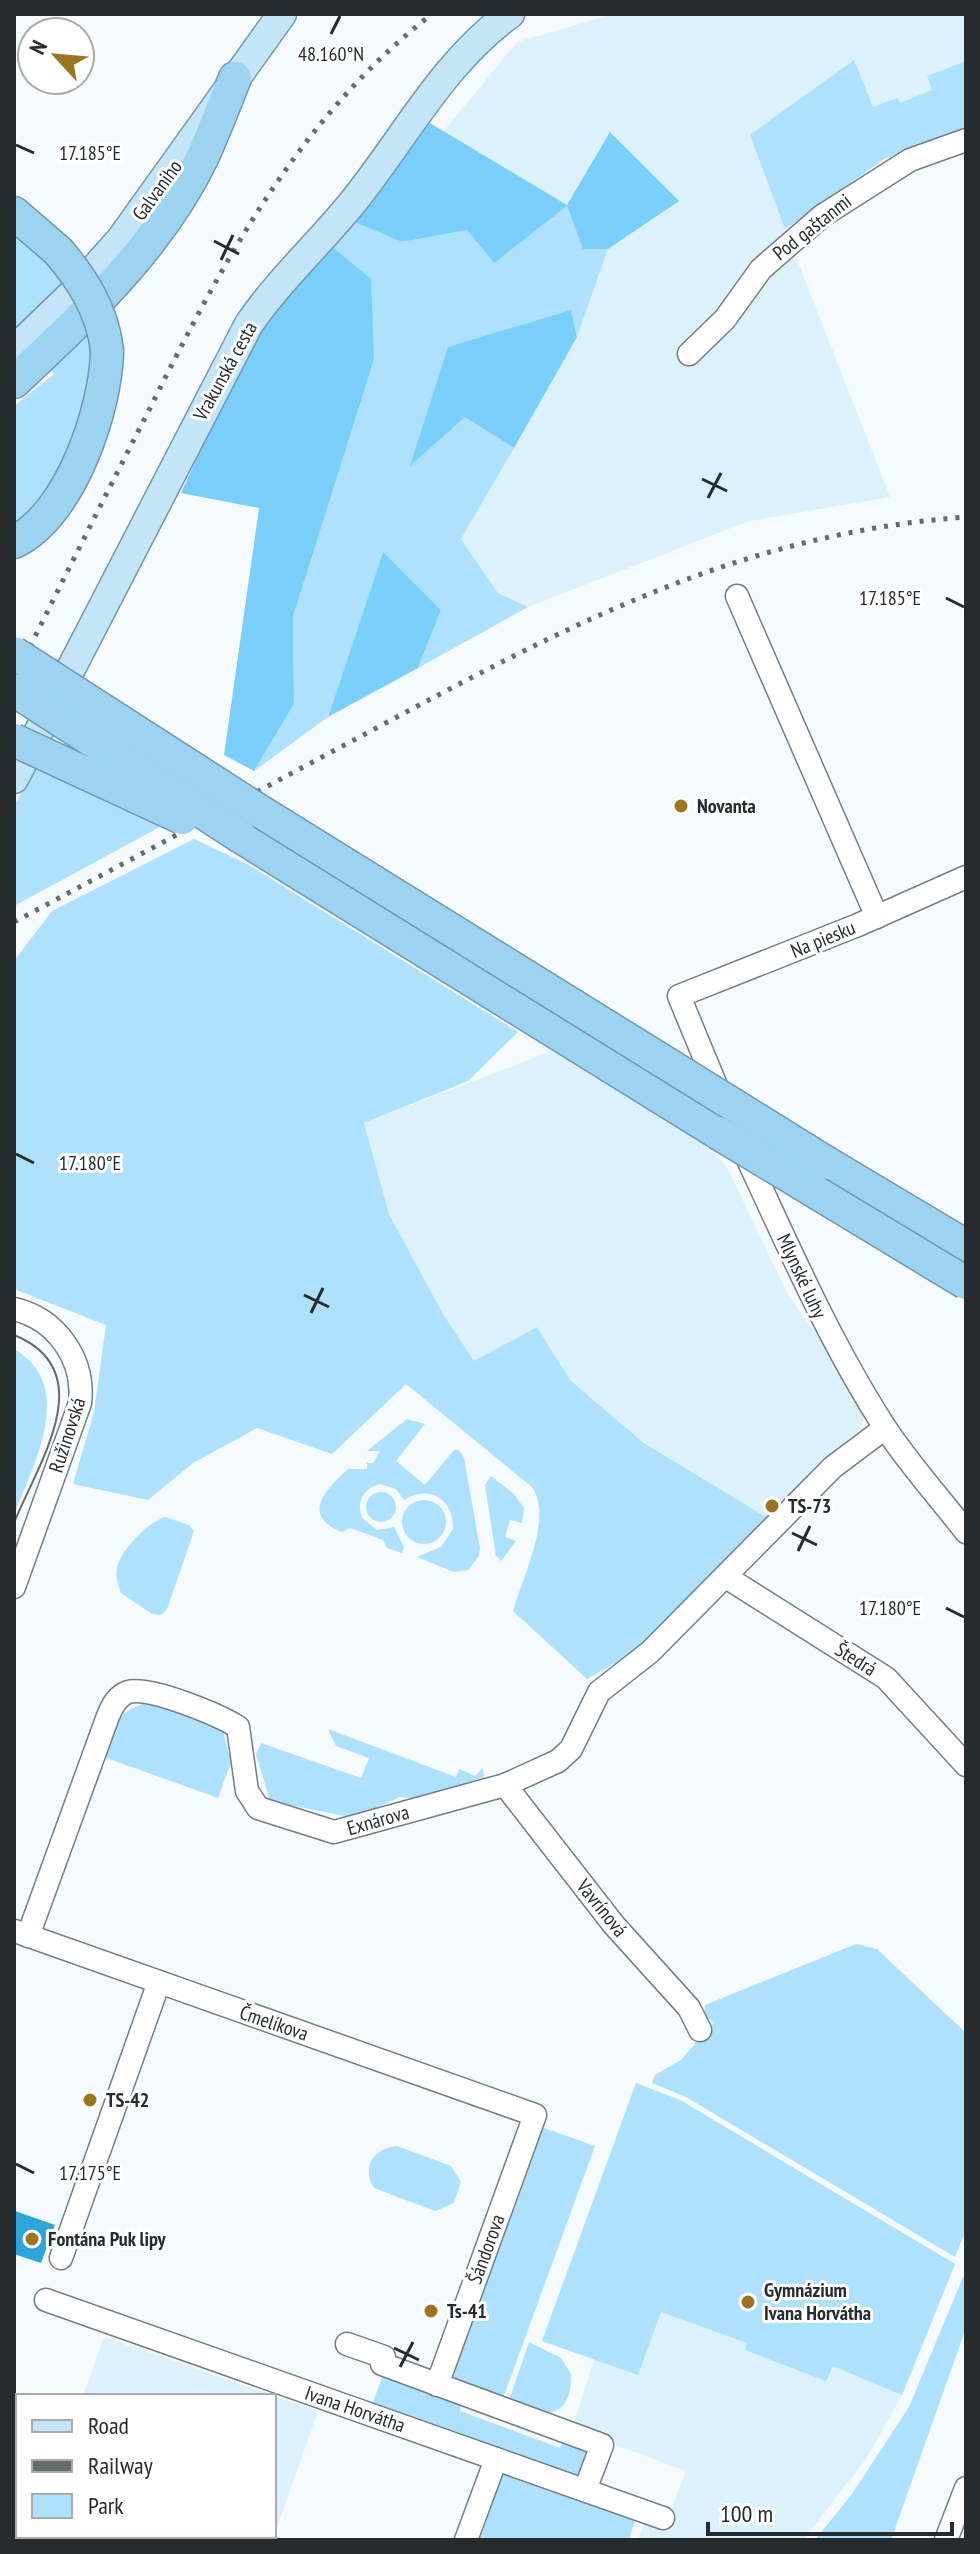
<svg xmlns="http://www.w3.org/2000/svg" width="980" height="2554" font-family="'PT Sans Narrow',sans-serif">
<rect width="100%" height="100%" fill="#f5fafd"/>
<g fill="#dbf1fc">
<polygon points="614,14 966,14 966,91 884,159 785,229 890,497 749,521 528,607 498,593 461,539 577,337 608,249 678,201 611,132 567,206 443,132 517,42"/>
<polygon points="565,1046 665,1107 727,1167 788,1295 819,1338 864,1415 862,1426 766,1517 645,1443 570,1380 537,1327 474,1362 443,1314 389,1214 364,1123"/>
<polygon points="636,2083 680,2100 955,2264 902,2395 866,2459 803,2540 638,2540 645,2521 664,2528 686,2471 572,2429 594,2359 542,2341"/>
<polygon points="104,2337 318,2411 274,2536 274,2396 83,2396"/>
<polygon points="51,2536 274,2536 272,2540 55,2540"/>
</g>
<g fill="#aee1fd">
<polygon points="854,60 873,107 897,98 900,103 932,90 927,76 966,61 966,129 884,159 785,229 750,135"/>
<polygon points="567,206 583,248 608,249 577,337 571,311 412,464 465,416 514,448 461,539 498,593 528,607 418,668 441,610 383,553 328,717 254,771 294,704 293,617 374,360 330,245 354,222 402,242 467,230 494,262"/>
<polygon points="14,224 70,278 14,333"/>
<polygon points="91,318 95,393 44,503 14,532 14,406 54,374 45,365"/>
<polygon points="39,762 169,822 14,906 14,806"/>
<path d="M194,839L247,864L518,1032L468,1081L364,1123L389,1214L443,1314L474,1361L537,1327L570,1380L644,1443L766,1517L643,1647L587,1679L513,1611C523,1577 553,1516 532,1487L406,1384L332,1454L257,1428L193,1463L148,1500L73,1484L94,1412L106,1325L14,1289V961L52,911Z"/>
<path d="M14,1349C77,1386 34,1463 14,1515Z"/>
<path d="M407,1419L425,1424L396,1461L425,1485L454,1450H459L464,1458L480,1548L479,1556L468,1570L454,1572L417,1557L441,1547L453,1529C454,1499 429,1484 404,1500L396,1489L380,1484C363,1489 356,1501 362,1518L377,1530L394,1527L404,1547L402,1553L387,1548L383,1540L350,1528L342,1532C299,1515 327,1489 348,1469H367V1463H373L380,1451H367Z"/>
<polygon points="491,1476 513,1493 524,1508 522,1523 510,1520 505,1537 516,1541 501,1561 496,1556 485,1485"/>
<circle cx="381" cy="1507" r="15"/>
<circle cx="424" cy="1522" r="22"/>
<path d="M165,1517L189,1525L194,1531L167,1609L161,1615L152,1614L121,1593C118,1585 115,1576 117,1568C121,1550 148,1522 165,1517Z"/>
<path d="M150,1702L223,1731L231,1762L218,1798L101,1756C113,1725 116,1711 150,1702Z"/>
<polygon points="328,1729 456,1777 459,1769 475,1776 483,1768 484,1777 421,1799 400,1797 363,1814 345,1816 270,1801 256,1754 261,1743 361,1778 369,1758 336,1746"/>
<polygon points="856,1944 877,1949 966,2033 966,2230 955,2257 686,2097 652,2083 655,2075 681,2060 713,2023 704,2014 705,2005"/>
<polygon points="636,2083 680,2100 955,2264 902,2395 833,2366 826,2381 745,2350 747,2343 661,2312 638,2375 542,2341"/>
<polygon points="536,2125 595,2146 501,2404 445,2378"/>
<path d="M397,2146L451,2166L461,2182L454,2203L435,2211L374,2188C360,2166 375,2148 397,2146Z"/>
<polygon points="963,2277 966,2278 966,2328 891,2540 815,2540 852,2494 909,2407"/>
<path d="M529,2342L561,2358L571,2374C572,2424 541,2414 507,2406Z"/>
<polygon points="384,2373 463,2402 460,2411 560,2448 565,2438 589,2448 576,2481 371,2407"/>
<polygon points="503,2470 635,2520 629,2540 480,2540"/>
</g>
<g fill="#7acffa">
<polygon points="428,122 567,205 610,132 679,201 608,249 583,249 567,206 494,263 467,230 402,242 354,222"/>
<polygon points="330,245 371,279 374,360 293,617 294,704 254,771 224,755 259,508 181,493 256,329"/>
<polygon points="571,310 577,337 514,448 465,417 410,466 448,347"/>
<polygon points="383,552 441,610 418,668 328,717"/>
</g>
<polygon fill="#2aa6db" points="15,2211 55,2225 41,2263 14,2254"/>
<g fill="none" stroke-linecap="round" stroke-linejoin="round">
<g stroke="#737e85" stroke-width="25">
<g id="minor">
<polyline points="689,354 725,319 761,269 822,216 910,160 966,140"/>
<polyline points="737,596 877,917"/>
<polyline points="722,1100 679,996 858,925 966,877"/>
<path d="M743,1149C787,1243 828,1339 884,1426C908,1463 939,1497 966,1532"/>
<path d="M14,1309C57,1319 85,1360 80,1403L14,1587"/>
<polyline points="726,1577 886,1678 966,1765"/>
<polyline points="505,1785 614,1925 689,2008 700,2030"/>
<polyline points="15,1931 535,2115 437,2385"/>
<path d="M28,1936L108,1716C112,1706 117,1696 128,1692C150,1686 219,1715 238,1727L247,1791L258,1808L334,1832L505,1785L558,1761L571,1749L599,1692L650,1652L833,1467L885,1428"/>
<polyline points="61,2258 159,1982"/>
<polyline points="46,2300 663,2518"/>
<polyline points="347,2344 384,2357 382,2364 602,2445 585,2490"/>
<polyline points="466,2540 496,2459"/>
<polyline points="946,2540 966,2488"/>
</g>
</g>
<g stroke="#7298ad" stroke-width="31">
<g id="major">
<polyline points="14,350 71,295 121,239 282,14"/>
<path d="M14,779L249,324C280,279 319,244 353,202C404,139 443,62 510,14"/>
</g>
</g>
<g stroke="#7298ad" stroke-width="35">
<g id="highway">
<polyline points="14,213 58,251"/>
<path d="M14,382C85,315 159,247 202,158C214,132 224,105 235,78"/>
<path d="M14,542C70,516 106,409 107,351"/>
<polyline points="241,837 718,1133"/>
<polyline points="827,1163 966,1246"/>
</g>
</g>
<use href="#minor" stroke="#fff" stroke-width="22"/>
<use href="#major" stroke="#c3e5f7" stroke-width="28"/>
<use href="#highway" stroke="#9bd3f1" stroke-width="32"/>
<path stroke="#666b6e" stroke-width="2" d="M14,1335C103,1371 37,1465 14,1523"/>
<g stroke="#666b6e" stroke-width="5" stroke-dasharray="4 8" stroke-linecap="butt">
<path d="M14,679C58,590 102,502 147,414C222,264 297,119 432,14"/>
<path d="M14,922C132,859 249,796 367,733C565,627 737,534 966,517"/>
</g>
<g stroke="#7298ad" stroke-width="35" stroke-linecap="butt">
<g id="highway-bridge">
<path d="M58,251C83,280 103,312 107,351"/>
<polyline points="14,653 258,810 827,1163"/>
<polyline points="14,690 241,837"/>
<polyline points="14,740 182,818"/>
<polyline points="718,1133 966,1283"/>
</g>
</g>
<use href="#highway-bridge" stroke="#9bd3f1" stroke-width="32"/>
</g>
<path fill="none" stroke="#262b2e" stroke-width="3" d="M331,34L340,16M16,145L34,153M214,241L239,254M221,260L233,235M702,479L727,491M708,498L721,473M946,598L964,607M16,1154L34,1163M304,1295L329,1307M311,1313L323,1288M792,1533L817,1545M798,1551L810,1526M946,1608L964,1617M16,2164L34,2173M394,2348L419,2360M400,2367L413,2342"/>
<g fill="#9c7521" stroke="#fff" stroke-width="3">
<circle cx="681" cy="806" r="8"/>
<circle cx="772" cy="1506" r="8"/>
<circle cx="90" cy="2100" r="8"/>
<circle cx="32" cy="2239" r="8"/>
<circle cx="748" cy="2302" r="8"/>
<circle cx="431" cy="2311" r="8"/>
</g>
<g text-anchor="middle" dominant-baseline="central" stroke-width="6" stroke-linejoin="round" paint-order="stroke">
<g font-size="20" fill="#262b2e" stroke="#fff">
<text transform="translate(157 190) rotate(-54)">Galvaniho</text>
<text transform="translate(812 227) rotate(-38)">Pod gaštanmi</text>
<text transform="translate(225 371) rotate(-61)">Vrakunská cesta</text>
<text transform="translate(823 939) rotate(-22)">Na piesku</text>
<text transform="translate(802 1276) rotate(65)">Mlynské luhy</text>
<text transform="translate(67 1435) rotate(-72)">Ružinovská</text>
<text transform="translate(856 1659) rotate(32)">Štedrá</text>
<text transform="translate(378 1820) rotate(-16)">Exnárova</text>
<text transform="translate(602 1908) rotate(51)">Vavrínová</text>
<text transform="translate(274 2023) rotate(19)">Čmelíkova</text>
<text transform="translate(486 2249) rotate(-70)">Šándorova</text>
<text transform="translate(355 2409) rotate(19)">Ivana Horvátha</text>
</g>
<g font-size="20" font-weight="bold" fill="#262b2e" stroke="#fff" text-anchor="start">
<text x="697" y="806">Novanta</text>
<text x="788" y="1506">TS-73</text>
<text x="106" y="2100">TS-42</text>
<text x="48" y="2239">Fontána Puk lipy</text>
<text x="764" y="2290">Gymnázium<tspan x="764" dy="23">Ivana Horvátha</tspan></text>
<text x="447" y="2311">Ts-41</text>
</g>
</g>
<g font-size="20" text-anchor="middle" fill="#262b2e" stroke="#fff" stroke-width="6" stroke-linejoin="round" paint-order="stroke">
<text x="331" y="61">48.160°N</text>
<text x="90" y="160">17.185°E</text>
<text x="890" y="605">17.185°E</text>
<text x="90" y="1170">17.180°E</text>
<text x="890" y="1615">17.180°E</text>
<text x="90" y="2180">17.175°E</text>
</g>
<rect width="980" height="2554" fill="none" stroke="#262b2e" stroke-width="32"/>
<rect x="16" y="2394" width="260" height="144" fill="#ffffff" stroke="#a8aaab" stroke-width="2"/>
<rect x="32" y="2420" width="40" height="12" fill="#c3e5f7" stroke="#a8aaab" stroke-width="2"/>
<text x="88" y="2434" font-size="24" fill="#262b2e">Road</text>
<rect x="32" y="2460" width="40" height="12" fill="#666b6e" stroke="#a8aaab" stroke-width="2"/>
<text x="88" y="2474" font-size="24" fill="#262b2e">Railway</text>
<rect x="32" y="2494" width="40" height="24" fill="#aee1fd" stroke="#a8aaab" stroke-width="2"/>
<text x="88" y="2514" font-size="24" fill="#262b2e">Park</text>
<g transform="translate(56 56) rotate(296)"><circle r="38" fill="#ffffff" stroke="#a8aaab" stroke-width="2"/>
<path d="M0-6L14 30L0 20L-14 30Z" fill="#9c7521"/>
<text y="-12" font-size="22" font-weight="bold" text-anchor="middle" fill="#262b2e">N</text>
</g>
<path d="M708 2522v12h244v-12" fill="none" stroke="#262b2e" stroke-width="4"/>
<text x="720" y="2522" font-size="24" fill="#262b2e" stroke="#ffffff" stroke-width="6" paint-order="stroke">100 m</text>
</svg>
